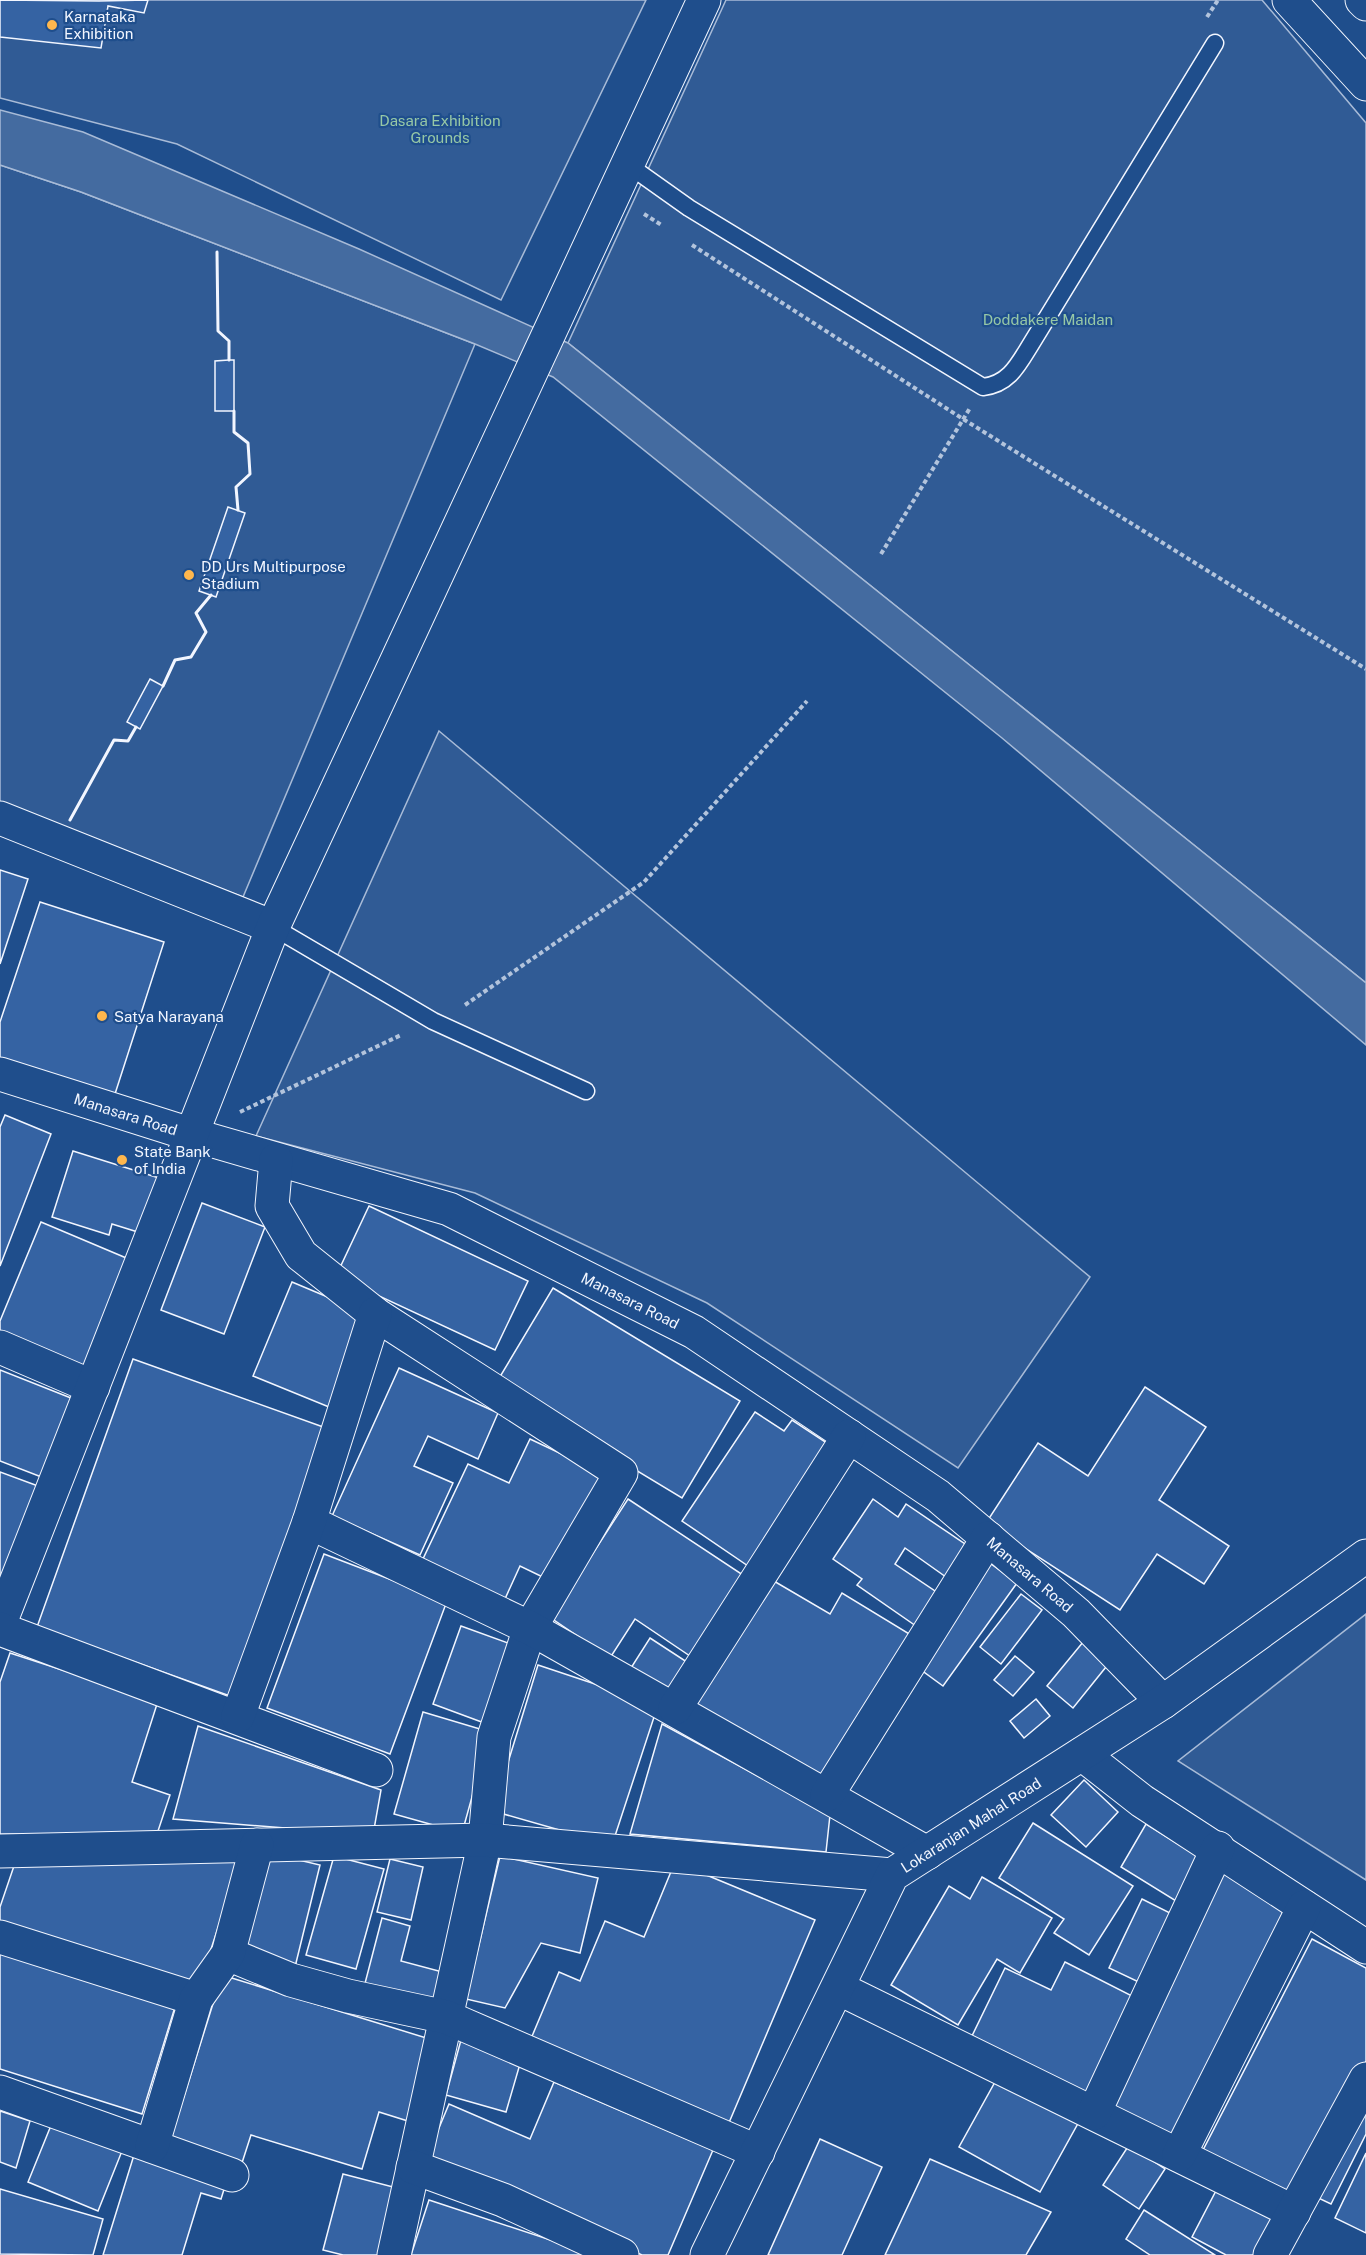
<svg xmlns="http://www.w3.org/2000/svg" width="1366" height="2255" font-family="'Public Sans',sans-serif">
<rect width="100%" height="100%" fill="#1f4e8c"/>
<g fill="#305b95" stroke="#a8bbd7" stroke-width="1.5">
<polygon points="0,0 646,0 501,300 177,144 0,98"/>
<polygon points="726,0 1262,0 1366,123 1366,983 568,343"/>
<polygon points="0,165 81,192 475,344 243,897 0,806"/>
<polygon points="439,731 1090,1277 958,1468 707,1303 475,1193 256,1136"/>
<polygon points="1366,1614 1366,1880 1178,1761"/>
</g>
<polygon fill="#446ba0" stroke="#a8bbd7" stroke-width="1.5" points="0,110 83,132 359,249 568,343 1366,983 1366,1045 1002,738 553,377 475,344 81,192 0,165"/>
<g fill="#3563a3" stroke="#f2f6ff" stroke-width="1.5">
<polygon points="0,0 99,1 148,0 144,13 108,6 101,48 0,37"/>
<polygon points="229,360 234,360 234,411 215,411 215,361"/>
<polygon points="228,507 245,513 216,597 199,591"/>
<polygon points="150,679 163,686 140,729 127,722"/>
<polygon points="0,870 28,879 0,964"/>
<polygon points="40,902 164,942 114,1097 0,1062 0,1022"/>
<polygon points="5,1115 51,1134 0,1266 0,1127"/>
<polygon points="73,1151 159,1178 141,1233 112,1224 109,1235 52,1217"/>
<polygon points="202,1203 265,1227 224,1334 161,1310"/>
<polygon points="369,1206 528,1281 495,1350 336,1276"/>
<polygon points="41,1222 131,1260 83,1377 0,1343 0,1321"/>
<polygon points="292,1282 368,1314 329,1407 253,1376"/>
<polygon points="553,1288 740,1401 682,1498 495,1385"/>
<polygon points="133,1359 326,1428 230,1696 37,1627"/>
<polygon points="399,1368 498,1413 478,1459 428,1436 414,1466 453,1483 420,1555 332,1516"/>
<polygon points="0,1370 76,1400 44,1478 0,1461"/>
<polygon points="1145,1387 1206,1427 1159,1500 1229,1546 1204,1584 1157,1554 1120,1610 986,1523 1038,1443 1088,1476"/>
<polygon points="755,1412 784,1431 792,1420 836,1449 754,1570 682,1521"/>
<polygon points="530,1439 604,1474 553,1582 520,1566 504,1601 422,1561 468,1464 509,1483"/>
<polygon points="0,1472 38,1486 0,1590"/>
<polygon points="628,1499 746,1577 693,1658 635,1619 610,1658 551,1618"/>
<polygon points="873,1499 898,1517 906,1504 968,1546 946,1577 905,1548 895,1564 938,1593 916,1626 857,1585 862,1579 833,1559"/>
<polygon points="324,1554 447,1601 390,1754 267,1708"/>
<polygon points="987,1561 1017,1583 943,1686 913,1664"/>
<polygon points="767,1577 830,1614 842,1593 911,1635 822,1785 690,1707"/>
<polygon points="1021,1594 1042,1610 1001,1664 980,1647"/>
<polygon points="461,1626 516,1646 487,1724 433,1704"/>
<polygon points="1088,1636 1114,1657 1073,1708 1047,1686"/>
<polygon points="650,1638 690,1664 668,1697 629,1671"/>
<polygon points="10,1653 158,1701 132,1782 170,1795 156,1837 0,1834 0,1682"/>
<polygon points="1015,1656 1034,1672 1013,1696 994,1680"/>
<polygon points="538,1665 658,1705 612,1845 493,1811"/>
<polygon points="1036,1699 1050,1716 1024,1738 1010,1721"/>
<polygon points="423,1712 490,1732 462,1833 394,1814"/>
<polygon points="662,1724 830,1815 826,1852 630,1834"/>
<polygon points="198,1726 381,1790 373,1835 173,1819"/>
<polygon points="1084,1780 1118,1812 1086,1847 1051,1815"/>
<polygon points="1033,1823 1133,1886 1089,1955 1054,1933 1064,1919 999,1878"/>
<polygon points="1146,1824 1201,1858 1176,1901 1121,1867"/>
<polygon points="243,1851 199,1986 0,1921 0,1907 15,1863"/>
<polygon points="265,1852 320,1865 295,1967 239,1954"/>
<polygon points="334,1856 384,1869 356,1969 306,1955"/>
<polygon points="500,1856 598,1878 580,1953 541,1943 505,2008 466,1999"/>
<polygon points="390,1859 423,1867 411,1920 377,1912"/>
<polygon points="675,1862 815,1920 728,2125 530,2041 559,1972 580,1981 605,1921 644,1937"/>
<polygon points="1221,1869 1293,1903 1177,2145 1105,2110"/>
<polygon points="982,1877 1052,1918 1020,1973 997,1959 958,2025 891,1985 949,1886 970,1899"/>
<polygon points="1142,1899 1178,1917 1145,1985 1109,1968"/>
<polygon points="382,1918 410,1926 401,1961 450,1974 440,2012 363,1991"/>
<polygon points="1312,1939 1366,1968 1366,2061 1293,2202 1201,2154"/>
<polygon points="0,1952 175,2007 142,2114 0,2069"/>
<polygon points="1065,1962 1138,1999 1088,2101 969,2042 1005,1968 1051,1990"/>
<polygon points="222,1975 436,2041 411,2122 379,2112 362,2169 251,2135 240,2169 168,2147"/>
<polygon points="461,2040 522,2057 506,2112 446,2095"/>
<polygon points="1000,2073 1081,2118 1040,2192 959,2147"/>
<polygon points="554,2082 713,2150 668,2255 642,2255 426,2159 449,2104 530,2139"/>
<polygon points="1366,2092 1366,2134 1331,2204 1314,2196"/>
<polygon points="0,2111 30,2121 16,2168 0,2162"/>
<polygon points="52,2123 122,2151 98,2211 28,2182"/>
<polygon points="820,2139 882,2167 842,2255 768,2255"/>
<polygon points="1129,2145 1165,2169 1139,2209 1103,2185"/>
<polygon points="1366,2153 1366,2233 1335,2218"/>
<polygon points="134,2155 226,2183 221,2199 201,2193 182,2255 103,2255"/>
<polygon points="930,2159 1051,2212 1026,2255 885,2255"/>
<polygon points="343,2174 397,2188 380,2255 343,2255 323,2250"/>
<polygon points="1219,2185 1280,2218 1260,2255 1226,2255 1192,2237"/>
<polygon points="0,2189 103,2219 93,2255 0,2254"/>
<polygon points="429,2200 596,2255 411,2255"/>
<polygon points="1144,2210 1215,2255 1150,2255 1126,2239"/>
</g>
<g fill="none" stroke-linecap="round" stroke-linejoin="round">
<g stroke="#f2f6ff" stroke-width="19">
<g id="lane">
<path d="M627,164L689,208L983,387C1009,384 1018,365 1031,344L1215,43"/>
<polyline points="273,927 433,1021 586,1091"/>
</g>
</g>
<g stroke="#f2f6ff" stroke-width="35">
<g id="street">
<polyline points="0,818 273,927"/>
<path id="s1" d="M0,1074L193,1135L449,1209L694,1332L938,1496L1076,1613L1163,1702"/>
<polyline points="276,1160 272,1206 301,1255 375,1314 621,1473 530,1628 494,1737 485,1840 394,2255"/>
<polyline points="0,1347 93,1387"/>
<polyline points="309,1522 530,1628 927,1853"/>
<polyline points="0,1623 273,927 704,0"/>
<polyline points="0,1629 376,1770"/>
<polyline points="675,1708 849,1436"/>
<polyline points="238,1716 309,1522 375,1314"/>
<polyline points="1082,1754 1142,1801 1366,1947"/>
<polyline points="827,1795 988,1538"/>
<polyline points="0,1851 485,1840 892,1875"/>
<polyline points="0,1937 196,1999"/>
<polyline points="228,1954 291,1980 348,1996 446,2017 758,2152"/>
<polyline points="838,1988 1294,2212"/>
<polyline points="0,2092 232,2175"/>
<polyline points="1094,2113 1218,1848"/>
<polyline points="152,2146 196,1999 228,1954 257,1845"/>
<polyline points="1179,2155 1304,1907"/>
<polyline points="413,2167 503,2200 622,2255"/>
<polyline points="1270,2255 1366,2079"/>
</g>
</g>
<g stroke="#f2f6ff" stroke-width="35">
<g id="primary">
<polyline points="1289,0 1366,84"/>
<polyline points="1362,0 1366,4"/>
<path id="s2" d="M707,2255L892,1875L1163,1702L1366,1556"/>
</g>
</g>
<g stroke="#b3c4dc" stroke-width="4" stroke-dasharray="4.5 3" stroke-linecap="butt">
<polyline points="1207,17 1218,0"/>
<polyline points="644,214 663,226"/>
<polyline points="692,245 963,419 1366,669"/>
<polyline points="881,554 970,408"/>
<polyline points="465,1005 644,882 807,701"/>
<polyline points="240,1112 401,1035"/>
</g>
<use href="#lane" stroke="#1f4e8c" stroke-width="16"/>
<use href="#street" stroke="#1f4e8c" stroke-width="33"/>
<use href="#primary" stroke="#1f4e8c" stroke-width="33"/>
<g stroke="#f2f6ff" stroke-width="3">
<polyline points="217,252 218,331 229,341 229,360"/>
<polyline points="234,411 234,432 248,443 250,474 236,487 238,510"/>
<polyline points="163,686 175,660 191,657 206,632 196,613 211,595"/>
<polyline points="70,820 114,740 128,741 136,727"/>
</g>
</g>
<g fill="#ffb74d" stroke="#1f4e8c" stroke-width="2">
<circle cx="52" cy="25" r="6"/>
<circle cx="189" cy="575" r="6"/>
<circle cx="102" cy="1016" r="6"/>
<circle cx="122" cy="1160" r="6"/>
</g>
<g text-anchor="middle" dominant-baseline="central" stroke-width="4.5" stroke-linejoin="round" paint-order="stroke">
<g font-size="15" fill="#f2f6ff" stroke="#1f4e8c" text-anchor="start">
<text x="64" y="16">Karnataka<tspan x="64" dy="17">Exhibition</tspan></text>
<text x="201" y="566">DD Urs Multipurpose<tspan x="201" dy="17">Stadium</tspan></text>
<text x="114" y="1016">Satya Narayana</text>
<text x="134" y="1151">State Bank<tspan x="134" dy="17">of India</tspan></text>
</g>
<g font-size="15" fill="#97c8a6" stroke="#1f4e8c">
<text x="440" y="120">Dasara Exhibition<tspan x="440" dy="17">Grounds</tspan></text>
<text x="1048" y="319">Doddakere Maidan</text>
</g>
<g font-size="15" fill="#f2f6ff" stroke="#1f4e8c">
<text stroke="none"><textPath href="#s1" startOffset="132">Manasara Road</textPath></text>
<text stroke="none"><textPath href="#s1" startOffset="672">Manasara Road</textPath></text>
<text stroke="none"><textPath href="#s1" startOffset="1158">Manasara Road</textPath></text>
<text stroke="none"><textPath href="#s2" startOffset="516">Lokaranjan Mahal Road</textPath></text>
</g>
</g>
</svg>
